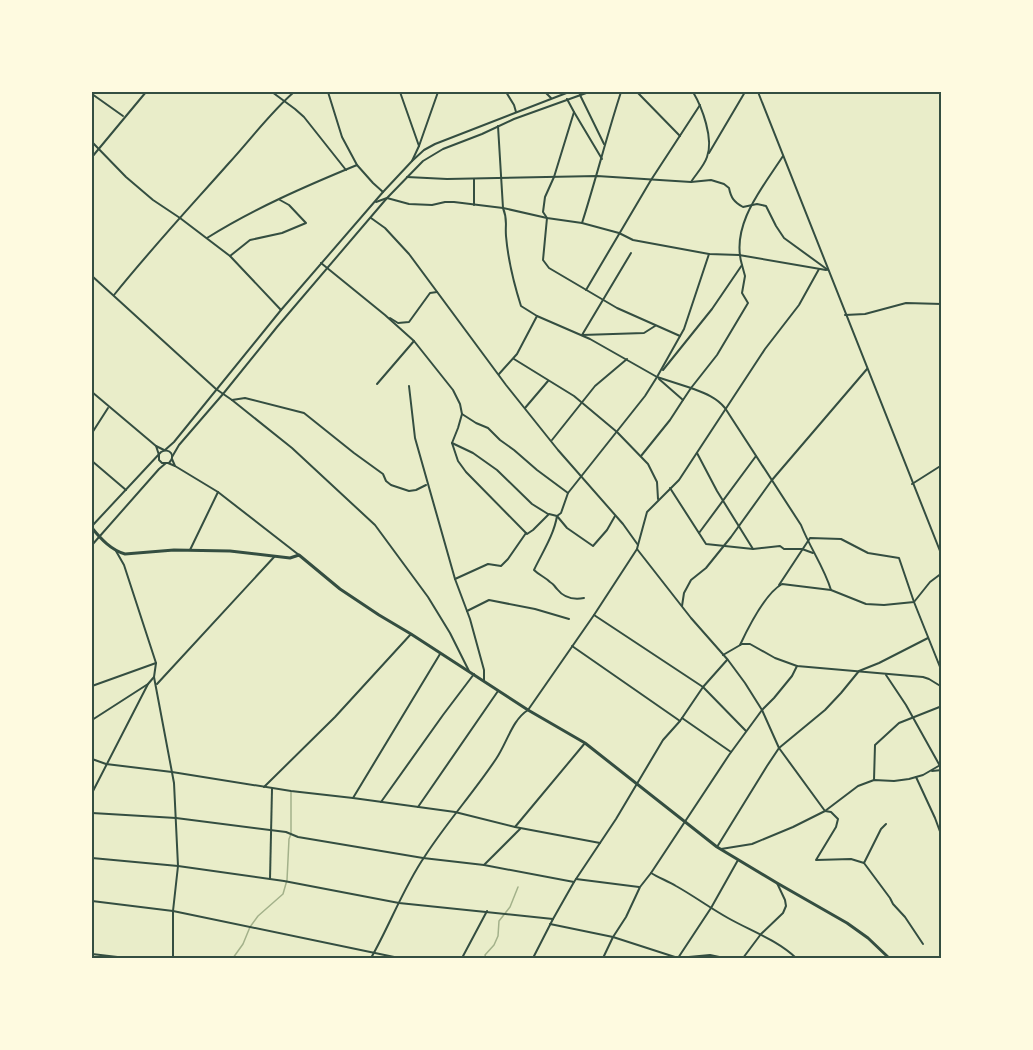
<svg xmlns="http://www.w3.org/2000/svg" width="1033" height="1050" font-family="'Titillium Web',sans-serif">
<rect width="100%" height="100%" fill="#e9edc9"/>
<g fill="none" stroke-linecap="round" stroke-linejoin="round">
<g stroke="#a3b18a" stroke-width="1.5">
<polyline points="233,958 243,944 250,927 258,916 283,894 287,880 289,839 291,834 291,792"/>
<polyline points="486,958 485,955 494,945 498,936 499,921 510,907 518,887"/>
</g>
<g stroke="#344e41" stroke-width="2">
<polyline points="272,92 295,109 304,117 346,170"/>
<polyline points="328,92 342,137 357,165"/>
<polyline points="400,92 419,146"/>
<polyline points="506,92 514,105 516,112"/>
<polyline points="545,92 551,98"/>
<polyline points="637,92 680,136"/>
<polyline points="92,94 123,116"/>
<polyline points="580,95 604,144"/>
<polyline points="567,99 574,112 554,177 545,197 543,212 547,218 543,260 549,268 617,308 680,336"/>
<polyline points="574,112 602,159"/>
<path d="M498,126L503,208C508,220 505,224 506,236C508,259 514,284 521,306L537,316L590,339L657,377L691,388L717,355L748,303L742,293L745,276L742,265"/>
<polyline points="92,142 126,177 153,200 180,218 230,256 281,310"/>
<polyline points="709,153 745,92"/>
<polyline points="92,157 146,92"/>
<polyline points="412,161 419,146 438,92"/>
<path d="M407,177L447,179L597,176L691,182L711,180L724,184L729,188C731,198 734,202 743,207L757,204L766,206L776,226L784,238L828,270"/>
<path d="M691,182C696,174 704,166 707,157C714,139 702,107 693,92"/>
<polyline points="376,202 387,198 409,204 432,205 445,202 454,202 503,208 547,218 582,223 619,233 633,240 709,254 739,255 826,270"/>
<polyline points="474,205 474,179"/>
<polyline points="371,218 385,228 409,254 506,385 558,450 623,524 638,545 637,549 691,618 728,660 745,683 762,710 779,748 825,811 831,812 838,819 836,827 816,860 851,859 864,863 881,829 886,824"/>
<path d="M582,223C596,179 607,135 621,92"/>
<path d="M207,238C253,209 306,186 357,165L373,183L383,192"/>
<polyline points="631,253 582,335 644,333 655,326"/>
<polyline points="230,256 250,240 282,233 306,223 289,205 280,200"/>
<polyline points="321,263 385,315 414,341 453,390 460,404 462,414 458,428 452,443 458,461 466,472 527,534 533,530 549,514 557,516 561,513 568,493 645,396 657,377 684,329 709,254"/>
<polyline points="586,290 651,180 700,105"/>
<path d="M114,295C150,250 190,207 229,163C251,139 270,113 294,92"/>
<polyline points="845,315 865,314 906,303 942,304"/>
<polyline points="390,318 398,323 409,322 430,293 437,292"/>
<polyline points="514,359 574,396 617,432 648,464 657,482 658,499"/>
<path d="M663,370L712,309L742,265C730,225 763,187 783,156"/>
<polyline points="499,374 517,354 537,316"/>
<polyline points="377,384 414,341"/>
<polyline points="409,386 415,438 455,579 470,619 484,670 484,681"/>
<polyline points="92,392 156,446"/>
<polyline points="232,400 245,398 304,413 354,453 383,474 386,481 391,485 409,491 416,490 426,485"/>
<path d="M683,400L691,388C704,393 716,397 725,408L801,525C810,548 824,567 831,590"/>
<polyline points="525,408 548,381"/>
<polyline points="462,414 476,423 488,428 500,440 514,450 537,470 568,493"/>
<polyline points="92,433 108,408"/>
<polyline points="552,440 595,386 627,359"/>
<polyline points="452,443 473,453 497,470 532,504 548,514"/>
<polyline points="697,453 717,491 753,549 780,546 784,549 802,549 813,553"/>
<polyline points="159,455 156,446 164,450"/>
<polyline points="641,456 670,420 683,400 659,379"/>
<polyline points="92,461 126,490"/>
<polyline points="168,463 175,466 172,459"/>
<polyline points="175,466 218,492 299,555"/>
<polyline points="912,484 942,465"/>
<polyline points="670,488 706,544 753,549"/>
<polyline points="699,533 756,456"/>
<polyline points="638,545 647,512 679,480 765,349 799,305 819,269"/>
<polyline points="190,550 218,492"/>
<polyline points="116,551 124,565 156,663 154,677 174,783 178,866 173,911 173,958"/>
<polyline points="455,579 488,564 501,566 508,559 526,533"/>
<polyline points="779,585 810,538 841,539 868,553 899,558 914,602 942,672"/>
<path d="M584,598C573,600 564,598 557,589C553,585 555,585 550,582C545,577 539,575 534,570C542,553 554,535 557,516L567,528L593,546L607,530L615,516"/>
<polyline points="682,606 684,593 691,580 706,568 731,537 772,480 867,369"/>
<polyline points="467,611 489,600 535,609 569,619"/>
<polyline points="594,615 703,687 746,731"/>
<path d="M740,645C748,628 766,593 782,584L831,590L866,604L884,605L914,602L930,582L942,573"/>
<polyline points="572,646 680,721"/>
<polyline points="723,655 742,644 750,644 775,658 797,666 923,677 929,679 942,687"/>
<polyline points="886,675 906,705 940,766"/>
<polyline points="157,684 275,556"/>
<polyline points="92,686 156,663"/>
<polyline points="682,718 731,752"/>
<polyline points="92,720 148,684 154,677"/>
<polyline points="92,759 106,764 172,772 291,791 353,798 455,812 515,827 600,843"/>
<polyline points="932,771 942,770"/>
<polyline points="916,777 935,818 942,837"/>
<polyline points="874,780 875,745 899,723 942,706"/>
<polyline points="264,787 335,717 411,634"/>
<polyline points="92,793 148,684"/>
<polyline points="353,798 440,654"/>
<polyline points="381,802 443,715 474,674"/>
<polyline points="418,807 498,691"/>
<polyline points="92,813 176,818 286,832 298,837 423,858 484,865 574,882"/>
<polyline points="515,827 585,743"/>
<polyline points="717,847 767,766 779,748 825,710 841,693 859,671 879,663 928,638"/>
<polyline points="92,858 178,866 284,881 399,903 553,919"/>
<polyline points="864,863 890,898 893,904 905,917 923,944"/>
<polyline points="484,865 520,829"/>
<path d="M651,873C659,878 668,881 676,886C694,896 710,908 728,918C751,931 777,940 796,958"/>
<polyline points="270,879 272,789"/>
<polyline points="576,879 639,887"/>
<polyline points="92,901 173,911 399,958"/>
<polyline points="550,924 613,937 678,958 710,955 724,958"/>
<polyline points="92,954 126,958"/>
<path d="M371,958C390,925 403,888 425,856C447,822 474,792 496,759C507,743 512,720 528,710L594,615L637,549"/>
<polyline points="462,958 487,911"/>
<polyline points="533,958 553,919 574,882 616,819 663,740 680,721 703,687 727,660"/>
<polyline points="603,958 613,937 626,917 640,887 651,873 729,755 762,710 774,698 792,676 797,666"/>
<polyline points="678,958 711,908 738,860"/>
<polyline points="743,958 761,934 783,913 786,906 785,900 777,883"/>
</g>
<g stroke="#344e41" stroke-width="2">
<polyline points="758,92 942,556"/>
<polyline points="92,276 216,389 232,400 292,448 375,525 428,597 450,633 469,671"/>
<polyline points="165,450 174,442 281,310 383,192 412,161 424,150 435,144 569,92"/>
<polyline points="172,457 179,445 223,394 277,327 387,198 423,161 443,149 482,134 514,119 589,92"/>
<path d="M92,526L161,452C170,447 176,456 169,463H162L159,460V455"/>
<polyline points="92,545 159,469 166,463"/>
<polyline points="721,849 752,844 793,827 825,811 858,786 874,780 894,781 909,779 923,775 942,764"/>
</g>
<path stroke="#344e41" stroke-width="3" d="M92,528C101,539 111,550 125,554L174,550L230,551L290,558L299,555L340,589L379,615L411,634L528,710L585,743L717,847L777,883L847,923L868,938L889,958"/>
</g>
<rect width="1033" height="1050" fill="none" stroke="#fefae0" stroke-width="186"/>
<rect x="93" y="93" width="847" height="864" fill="none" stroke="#344e41" stroke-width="2"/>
</svg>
